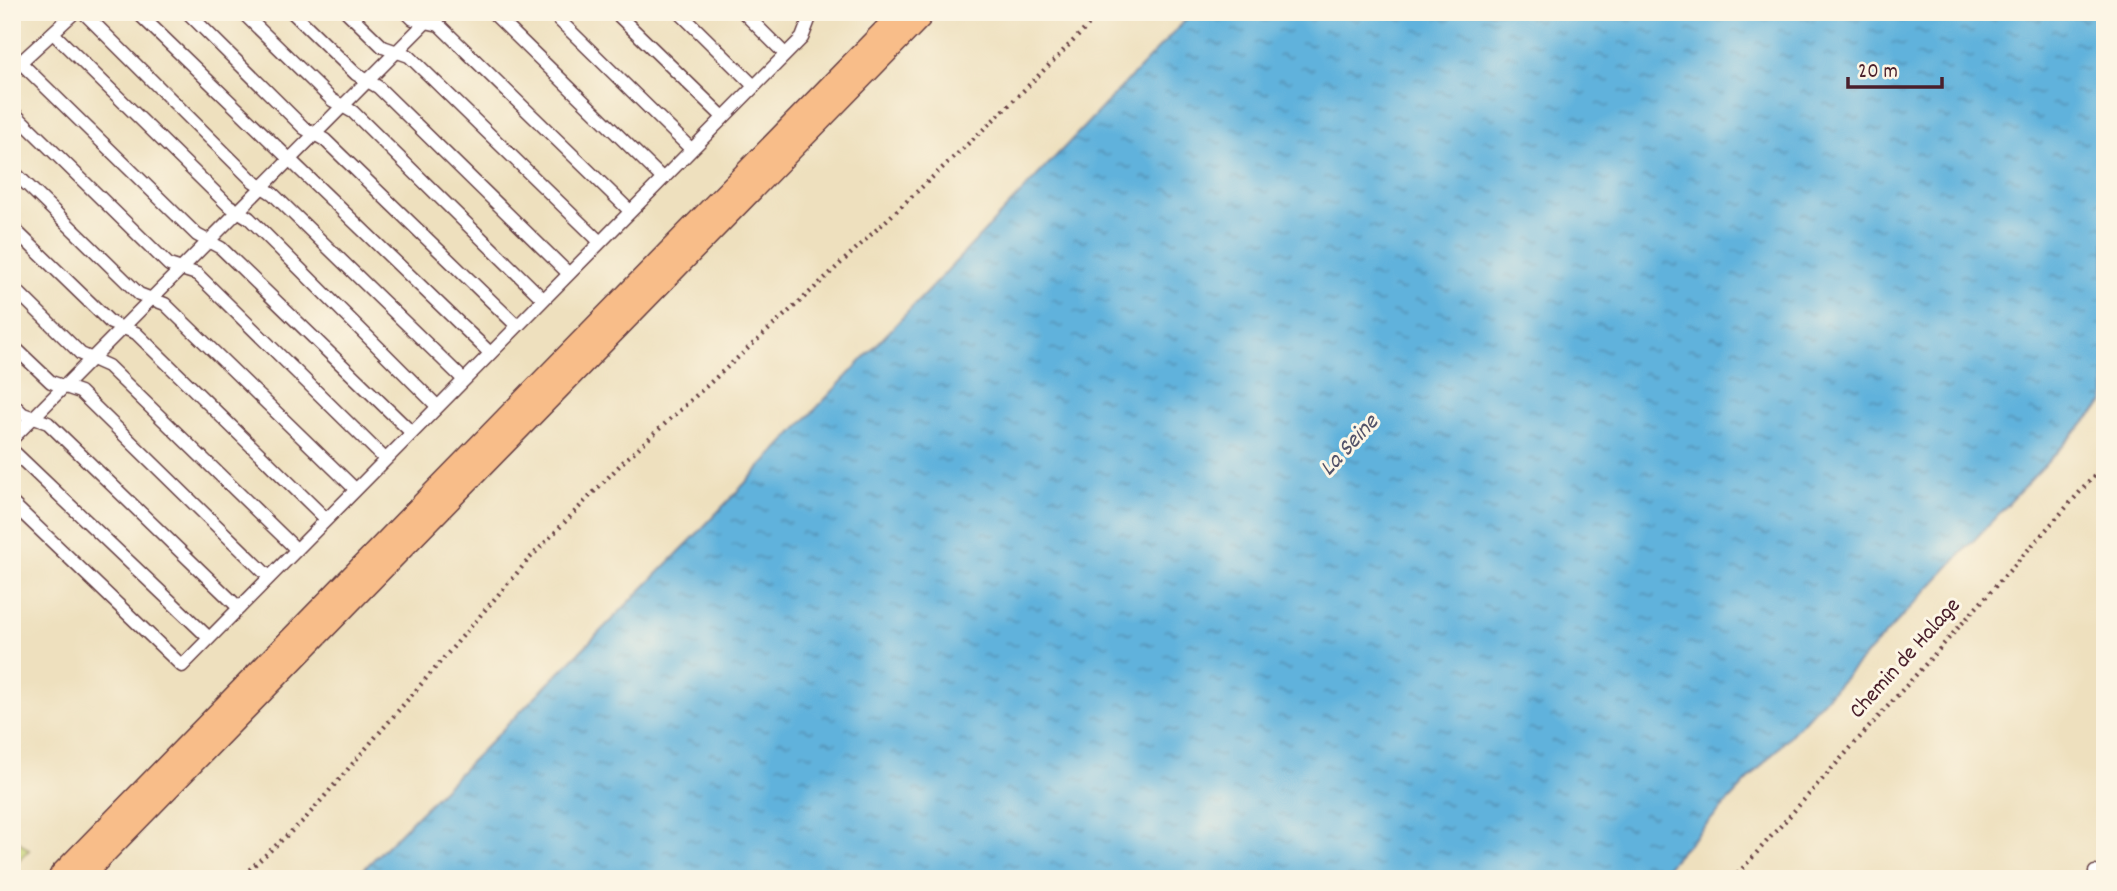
<svg xmlns="http://www.w3.org/2000/svg" width="2117" height="891" font-family="Dekko,sans-serif">
<defs>
<pattern id="park-tufts" width="24" height="20" patternUnits="userSpaceOnUse" patternTransform="scale(1.75)"><rect width="24" height="20" fill="#c5d375"/><path d="M3 7l-1-3M5 7V3M7 7l1-3M15 17l-1-3M17 17v-4M19 17l1-3" fill="none" stroke="#abb565"/></pattern>
<pattern id="water-ripples" width="26" height="14" patternUnits="userSpaceOnUse" patternTransform="scale(1.75)"><rect width="26" height="14" fill="#61b2dc"/><path d="M2 4q2-2 4 0t4 0M15 11q2-2 4 0t4 0" fill="none" stroke="#5290b3"/></pattern>
</defs>
<rect width="100%" height="100%" fill="#fcf5e5"/>
<filter id="ink" filterUnits="userSpaceOnUse"><feTurbulence type="fractalNoise" baseFrequency=".0143" numOctaves="2"/><feDisplacementMap in="SourceGraphic" scale="14" xChannelSelector="R" yChannelSelector="G"/><feConvolveMatrix kernelMatrix="1 2 1 2 8 2 1 2 1" color-interpolation-filters="sRGB"/></filter>
<filter id="wash" filterUnits="userSpaceOnUse"><feTurbulence type="fractalNoise" baseFrequency=".00686" numOctaves="4" result="noise"/><feDisplacementMap in="SourceGraphic" scale="28" xChannelSelector="R" yChannelSelector="G"/><feGaussianBlur stdDeviation="1.57" result="paint"/><feColorMatrix in="noise" values="0 0 0 0 0 0 0 0 0 0 0 0 0 0 0 0 0 1.4 0 .05"/><feComposite in="paint" operator="in"/></filter>
<g filter="url(#wash)">
<rect width="100%" height="100%" fill="#eee0be"/>
<polygon fill="url(#park-tufts)" stroke="#887950" stroke-width="2" points="12,836 29,850 12,867"/>
<polygon fill="url(#water-ripples)" stroke="#566884" stroke-width="2" points="1193,12 2105,12 2105,401 1655,879 354,879 692,539"/>
</g>
<g filter="url(#ink)">
<g fill="none" stroke-linecap="round" stroke-linejoin="round">
<g stroke="#633c41" stroke-width="15">
<g id="lane">
<polyline points="83,12 253,181 273,194 463,379"/>
<polyline points="137,12 489,352"/>
<polyline points="187,12 304,128 325,140 516,325"/>
<polyline points="242,12 332,100 353,112 542,298"/>
<polyline points="292,12 356,74 378,87 567,272"/>
<polyline points="347,12 383,47 409,56 599,241"/>
<polyline points="406,12 413,19 439,25 629,210"/>
<polyline points="492,12 662,178"/>
<polyline points="551,12 691,149"/>
<polyline points="615,12 723,117"/>
<polyline points="679,12 754,86"/>
<polyline points="743,12 785,54"/>
<polyline points="53,33 228,205 249,218 437,406"/>
<polyline points="21,63 197,235 221,248 411,432"/>
<polyline points="12,70 75,12"/>
<polyline points="12,111 169,265 197,274 385,459"/>
<polyline points="12,170 139,294 165,304 355,489"/>
<polyline points="12,227 111,323 136,333 326,519"/>
<polyline points="12,286 81,354 108,366 296,549"/>
<polyline points="12,345 51,382 80,392 269,577"/>
<polyline points="12,403 23,414 48,423 239,608"/>
<polyline points="12,439 436,12"/>
<polyline points="12,450 209,638"/>
<polyline points="12,503 182,666 802,38 812,12"/>
<polyline points="2095,872 2103,879"/>
</g>
</g>
<g stroke="#633c41" stroke-width="41">
<polyline id="primary" points="68,879 914,12"/>
</g>
<g stroke="#633c41" stroke-width="4.5" stroke-dasharray="2 5" stroke-linecap="butt">
<polyline points="239,879 305,819 529,559 624,461 809,293 1005,109 1102,12"/>
<polyline points="1733,879 2105,464"/>
</g>
<use href="#lane" stroke="#fff" stroke-width="12"/>
<use href="#primary" stroke="#f8bd89" stroke-width="38"/>
</g>
</g>
<g text-anchor="middle" dominant-baseline="central" stroke-width="6" stroke-linejoin="round" paint-order="stroke">
<g font-size="23" fill="#4a1f2b" stroke="#fcf5e5">
<text transform="translate(1906 659) rotate(-48)">Chemin de Halage</text>
</g>
<g font-size="24" font-style="italic" fill="#525269" stroke="#fcf5e5">
<text transform="translate(1350 446) rotate(-47)">La Seine</text>
</g>
</g>
<rect width="2117" height="891" fill="none" stroke="#fcf5e5" stroke-width="42"/>
<path d="M1848 77v10h94v-10" fill="none" stroke="#4a1f2b" stroke-width="3.5"/>
<text x="1858" y="77" font-size="21" fill="#4a1f2b" stroke="#fcf5e5" stroke-width="5" paint-order="stroke">20 m</text>
</svg>
